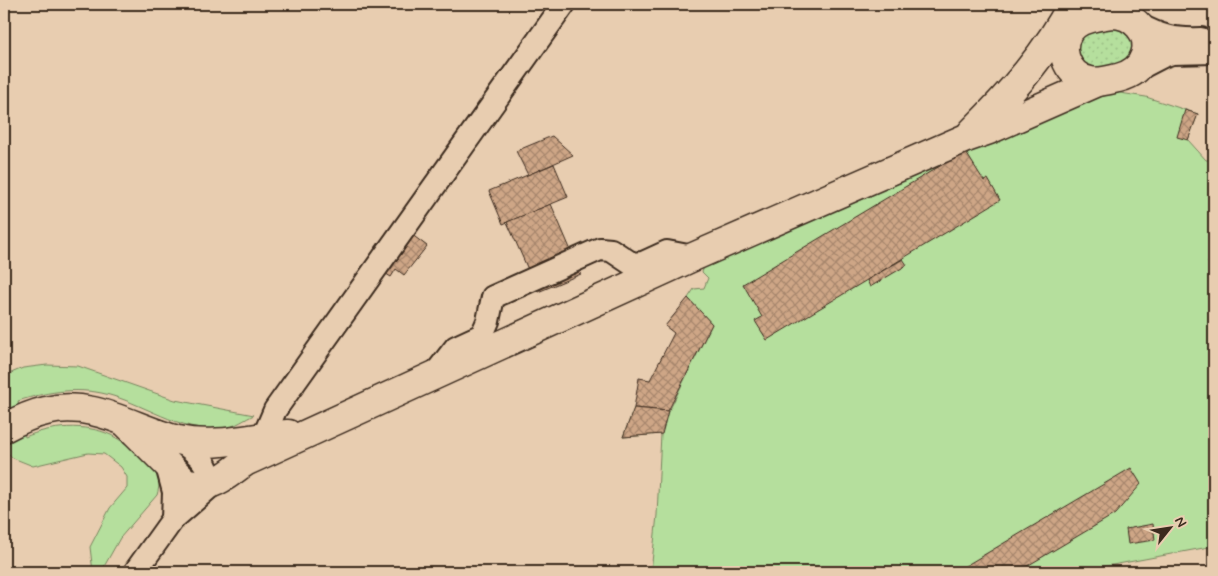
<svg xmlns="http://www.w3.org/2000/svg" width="1218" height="576" font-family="Mynerve,sans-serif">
<defs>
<pattern id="park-dots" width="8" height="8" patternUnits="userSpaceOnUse" patternTransform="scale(1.25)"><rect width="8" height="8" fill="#b5df9d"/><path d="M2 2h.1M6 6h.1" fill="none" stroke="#9dc087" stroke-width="1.8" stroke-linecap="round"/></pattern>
<pattern id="building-cross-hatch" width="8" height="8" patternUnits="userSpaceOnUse" patternTransform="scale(1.25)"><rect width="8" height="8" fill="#cea686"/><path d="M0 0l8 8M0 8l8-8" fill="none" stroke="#a8876d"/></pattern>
</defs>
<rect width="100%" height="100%" fill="#e8cdb0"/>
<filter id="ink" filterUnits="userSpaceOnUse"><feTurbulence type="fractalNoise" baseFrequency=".02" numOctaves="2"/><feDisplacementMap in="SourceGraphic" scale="10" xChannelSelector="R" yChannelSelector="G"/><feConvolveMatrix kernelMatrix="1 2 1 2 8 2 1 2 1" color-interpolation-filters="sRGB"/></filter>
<g filter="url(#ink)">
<g fill="#b5df9d" stroke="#78845e">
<polygon points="1120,93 1146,97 1198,114 1188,140 1206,160 1214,160 1214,546 1075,572 651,572 657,515 661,434 623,437 634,408 669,411 712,324 688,298 694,289 704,288 708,278 702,272 705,265 1088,95"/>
<path d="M47,365L78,366L175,400L254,415C245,419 236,426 226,428C190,436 147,406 113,396C81,386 49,391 18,401L25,437C50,426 85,423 111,435C121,440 130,447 140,454C156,466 163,475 157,495L120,538L101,572H93L90,547L110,508L127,488V477L121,467L104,454L88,453L33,466L13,458L5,451L4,444V376L23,368Z"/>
</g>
<polygon fill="url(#park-dots)" stroke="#78845e" points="1119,25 1136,41 1131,58 1111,68 1084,68 1072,47 1082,32"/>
<g fill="url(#building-cross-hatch)" stroke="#3b2a1e">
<polygon points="1185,110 1198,114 1188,140 1177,137"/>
<polygon points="552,136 573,155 528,175 516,151"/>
<polygon points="965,151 984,181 988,179 1000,200 767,340 755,321 762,317 743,284"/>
<polygon points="554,164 568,197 503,224 489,191"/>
<polygon points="551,204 581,274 538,292 507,222"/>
<polygon points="411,234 427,246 404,275 396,269 391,277 383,272"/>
<polygon points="903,259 907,265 870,287 867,280"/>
<polygon points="1214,259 1214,279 1208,262"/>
<polygon points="688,298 712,324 668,411 634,408 639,378 650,380 674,333 665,326"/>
<polygon points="634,408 668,411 662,434 623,437"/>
<polygon points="1131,468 1141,484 1115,514 1017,572 955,572"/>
<polygon points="1153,524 1155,540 1128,544 1126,529"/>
</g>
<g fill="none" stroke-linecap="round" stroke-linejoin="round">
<g stroke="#3b2a1e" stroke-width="26">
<g id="minor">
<path d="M1137,24C1162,37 1173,40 1201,39"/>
<polyline points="1134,71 1163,56 1172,53 1214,52"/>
<polyline points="435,374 456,347 482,335 488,321 493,297 600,249 611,250 632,264 643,263 667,252 693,257"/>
<polyline points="266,451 264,436 275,410 564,4"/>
<polyline points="167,466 174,492 173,519"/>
<path d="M135,572L173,519L212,485C207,459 198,455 179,440"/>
</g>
</g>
<g stroke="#3b2a1e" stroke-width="31">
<g id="major">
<path d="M1112,14C1133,14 1152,33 1145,55C1141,68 1131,75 1118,78C1109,80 1099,83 1091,81C1065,77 1054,42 1075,25C1085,17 1100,16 1112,14Z"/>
<path d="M972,132C1010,94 1047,53 1072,4"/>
<path d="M125,422L185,482C214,490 222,478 245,462L693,257L966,138L989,130L1098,82"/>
<path d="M4,428C17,421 31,414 46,411C93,399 134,429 178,440C214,448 252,437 288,434"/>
</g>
</g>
<use href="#minor" stroke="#e8cdb0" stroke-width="22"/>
<use href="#major" stroke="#e8cdb0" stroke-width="28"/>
</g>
</g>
<rect width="1218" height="576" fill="none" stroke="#e8cdb0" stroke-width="20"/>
<rect x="10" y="10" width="1198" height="556" fill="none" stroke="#3b2a1e" stroke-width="2" filter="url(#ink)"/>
<g transform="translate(1170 528) rotate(60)" stroke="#e8cdb0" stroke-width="4" paint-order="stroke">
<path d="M0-4L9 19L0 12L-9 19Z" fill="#3b2a1e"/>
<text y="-8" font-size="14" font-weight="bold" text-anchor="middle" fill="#3b2a1e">N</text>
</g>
</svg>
